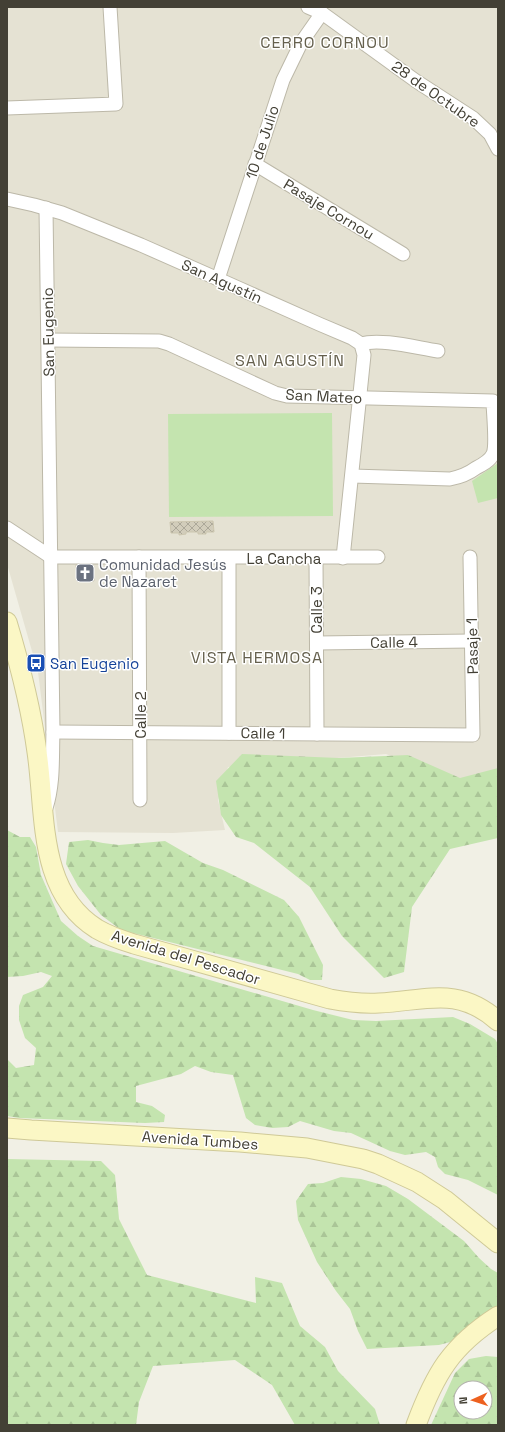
<svg xmlns="http://www.w3.org/2000/svg" width="505" height="1432" font-family="'Space Grotesk',sans-serif">
<defs>
<pattern id="forest-firs" width="22" height="20" patternUnits="userSpaceOnUse"><rect width="22" height="20" fill="#c4e4af"/><path d="M5 1l3.5 6h-7zM16 11l3.5 6h-7z" fill="#aac597"/></pattern>
<pattern id="building-cross-hatch" width="8" height="8" patternUnits="userSpaceOnUse"><rect width="8" height="8" fill="#d2cdbb"/><path d="M0 0l8 8M0 8l8-8" fill="none" stroke="#aca899"/></pattern>
</defs>
<rect width="100%" height="100%" fill="#f1f0e5"/>
<polygon fill="#e5e2d3" points="7,7 498,7 498,771 483,778 444,778 386,754 228,767 218,800 225,830 173,833 58,832 38,672 7,564"/>
<g fill="url(#forest-firs)" fill-rule="evenodd">
<polygon points="242,754 339,758 408,755 460,778 498,768 498,838 450,849 412,907 404,972 384,978 342,936 310,887 254,843 236,837 221,815 216,781"/>
<polygon points="7,830 20,837 30,837 36,847 41,875 61,921 78,936 93,946 313,1010 353,1020 376,1021 453,1017 470,1024 495,1039 498,1044 498,1195 468,1180 445,1174 438,1167 435,1157 426,1152 405,1155 390,1151 351,1133 334,1131 300,1121 288,1127 272,1128 255,1125 246,1118 233,1075 211,1072 195,1066 181,1074 136,1086 136,1102 152,1106 165,1115 164,1122 145,1123 19,1118 7,1116 7,1059 16,1068 34,1065 36,1048 25,1038 19,1020 19,1006 23,995 43,987 52,976 41,972 23,976 7,977"/>
<polygon points="88,840 103,843 119,845 165,841 203,863 223,870 284,900 299,917 323,965 322,980 310,980 298,974 121,930 101,915 78,886 66,864 69,842"/>
<polygon points="7,1159 101,1161 115,1175 119,1219 147,1275 256,1303 255,1277 282,1283 300,1326 325,1347 338,1371 375,1409 380,1425 295,1425 272,1385 235,1360 153,1366 139,1402 136,1425 7,1425"/>
<polygon points="341,1177 361,1179 386,1186 408,1199 464,1241 479,1258 491,1269 498,1273 498,1308 454,1341 439,1345 367,1349 358,1331 350,1309 336,1291 317,1262 298,1220 296,1201 308,1184 323,1183"/>
<path d="M486,1356L498,1357V1425H431L455,1373L469,1359ZM461,1388H485V1412H461Z"/>
</g>
<g fill="#c4e4af">
<polygon points="332,413 333,516 169,517 168,414"/>
<polygon points="498,463 498,498 478,503 472,481"/>
</g>
<g fill="url(#building-cross-hatch)" stroke="#ccc6af">
<polygon points="213,521 214,532 206,532 206,534 198,534 198,532 186,532 186,534 179,535 179,533 171,533 170,522"/>
<polygon points="76,565 93,565 94,581 77,581"/>
</g>
<g fill="none" stroke-linecap="round" stroke-linejoin="round">
<g stroke="#bcb8a8" stroke-width="15">
<g id="street">
<polyline points="308,7 322,13 416,81 473,118 490,134 498,149"/>
<polyline points="7,108 116,104 110,7"/>
<polyline points="255,164 403,254"/>
<polyline points="7,199 34,205 62,213 141,245 218,279 319,324 352,338 361,344 364,355 343,558"/>
<polyline points="218,279 283,80 301,43 322,13"/>
<path d="M48,340L159,341L169,344L275,393L287,396L493,401C493,412 497,445 493,454C490,461 482,465 476,468C468,474 460,477 450,479L352,476"/>
<path d="M361,344C381,338 417,348 438,351"/>
<polyline points="7,528 51,557 378,557"/>
<polyline points="139,557 140,800"/>
<polyline points="316,558 317,734"/>
<polyline points="317,643 471,641"/>
<polyline points="53,732 473,735 470,557"/>
<polyline points="229,733 229,558"/>
<path d="M46,808C54,783 52,757 53,732L46,208"/>
</g>
</g>
<g stroke="#cfc997" stroke-width="21">
<g id="secondary">
<path d="M7,622C20,665 31,708 37,752C46,812 37,892 97,929C109,936 121,940 134,944L330,999C346,1002 362,1004 379,1003C426,1001 457,985 498,1021"/>
<polyline points="7,1128 31,1130 240,1142 307,1148 363,1159 378,1164 417,1182 445,1200 498,1243"/>
<path d="M416,1425C435,1374 451,1346 498,1316"/>
</g>
</g>
<use href="#street" stroke="#fff" stroke-width="13"/>
<use href="#secondary" stroke="#fbf7c5" stroke-width="19"/>
</g>
<defs>
<g id="church-square" transform="scale(1)"><rect x="-9" y="-9" width="18" height="18" rx="4" fill="#6b7280" stroke="#fff"/><path d="M-1.2-6h2.4v3.5h3.3v2.4h-3.3V6h-2.4V-.1h-3.3v-2.4h3.3Z" fill="#fff"/></g>
<g id="bus-square" transform="scale(1)"><rect x="-9" y="-9" width="18" height="18" rx="4" fill="#1a4fb4" stroke="#fff"/><path d="M-5-6H5V4H4V6H2V4H-2V6H-4V4H-5ZM-3.5-4V0h7V-4ZM-3.5 1.2v1.5H-2V1.2ZM2 1.2v1.5H3.5V1.2Z" fill="#fff"/></g>
</defs>
<g fill-rule="evenodd">
<use href="#church-square" x="85" y="573"/>
<use href="#bus-square" x="36" y="663"/>
</g>
<g text-anchor="middle" dominant-baseline="central" stroke-width="3" stroke-linejoin="round" paint-order="stroke">
<g font-size="15" fill="#434035" stroke="#fff">
<text transform="translate(436 94) rotate(35)">28 de Octubre</text>
<text transform="translate(262 142) rotate(-72)">10 de Julio</text>
<text transform="translate(329 209) rotate(31)">Pasaje Cornou</text>
<text transform="translate(222 281) rotate(24)">San Agustín</text>
<text transform="translate(48 332) rotate(-91)">San Eugenio</text>
<text transform="translate(324 396) rotate(3)">San Mateo</text>
<text x="284" y="558">La Cancha</text>
<text transform="translate(316 610) rotate(-90)">Calle 3</text>
<text transform="translate(394 642) rotate(-1)">Calle 4</text>
<text transform="translate(472 646) rotate(-91)">Pasaje 1</text>
<text transform="translate(140 715) rotate(-90)">Calle 2</text>
<text transform="translate(263 733) rotate(1)">Calle 1</text>
<text transform="translate(186 957) rotate(17)">Avenida del Pescador</text>
<text transform="translate(200 1140) rotate(4)">Avenida Tumbes</text>
</g>
<g font-size="15" fill="#5b616d" stroke="#fff" text-anchor="start">
<text x="99" y="564">Comunidad Jesús<tspan x="99" dy="17">de Nazaret</tspan></text>
</g>
<g font-size="15" fill="#164399" stroke="#fff" text-anchor="start">
<text x="50" y="663">San Eugenio</text>
</g>
<g font-size="16" letter-spacing="1" fill="#65604d" stroke="#fff">
<text x="325" y="42">CERRO CORNOU</text>
<text x="290" y="360">SAN AGUSTÍN</text>
<text x="257" y="657">VISTA HERMOSA</text>
</g>
</g>
<rect width="505" height="1432" fill="none" stroke="#434035" stroke-width="16"/>
<g transform="translate(473 1400) rotate(267)"><circle r="19" fill="#ffffff" stroke="#b4b3ae"/>
<path d="M0-3L7 15L0 10L-7 15Z" fill="#ed6120"/>
<text y="-6" font-size="11" font-weight="bold" text-anchor="middle" fill="#434035">N</text>
</g>
</svg>
